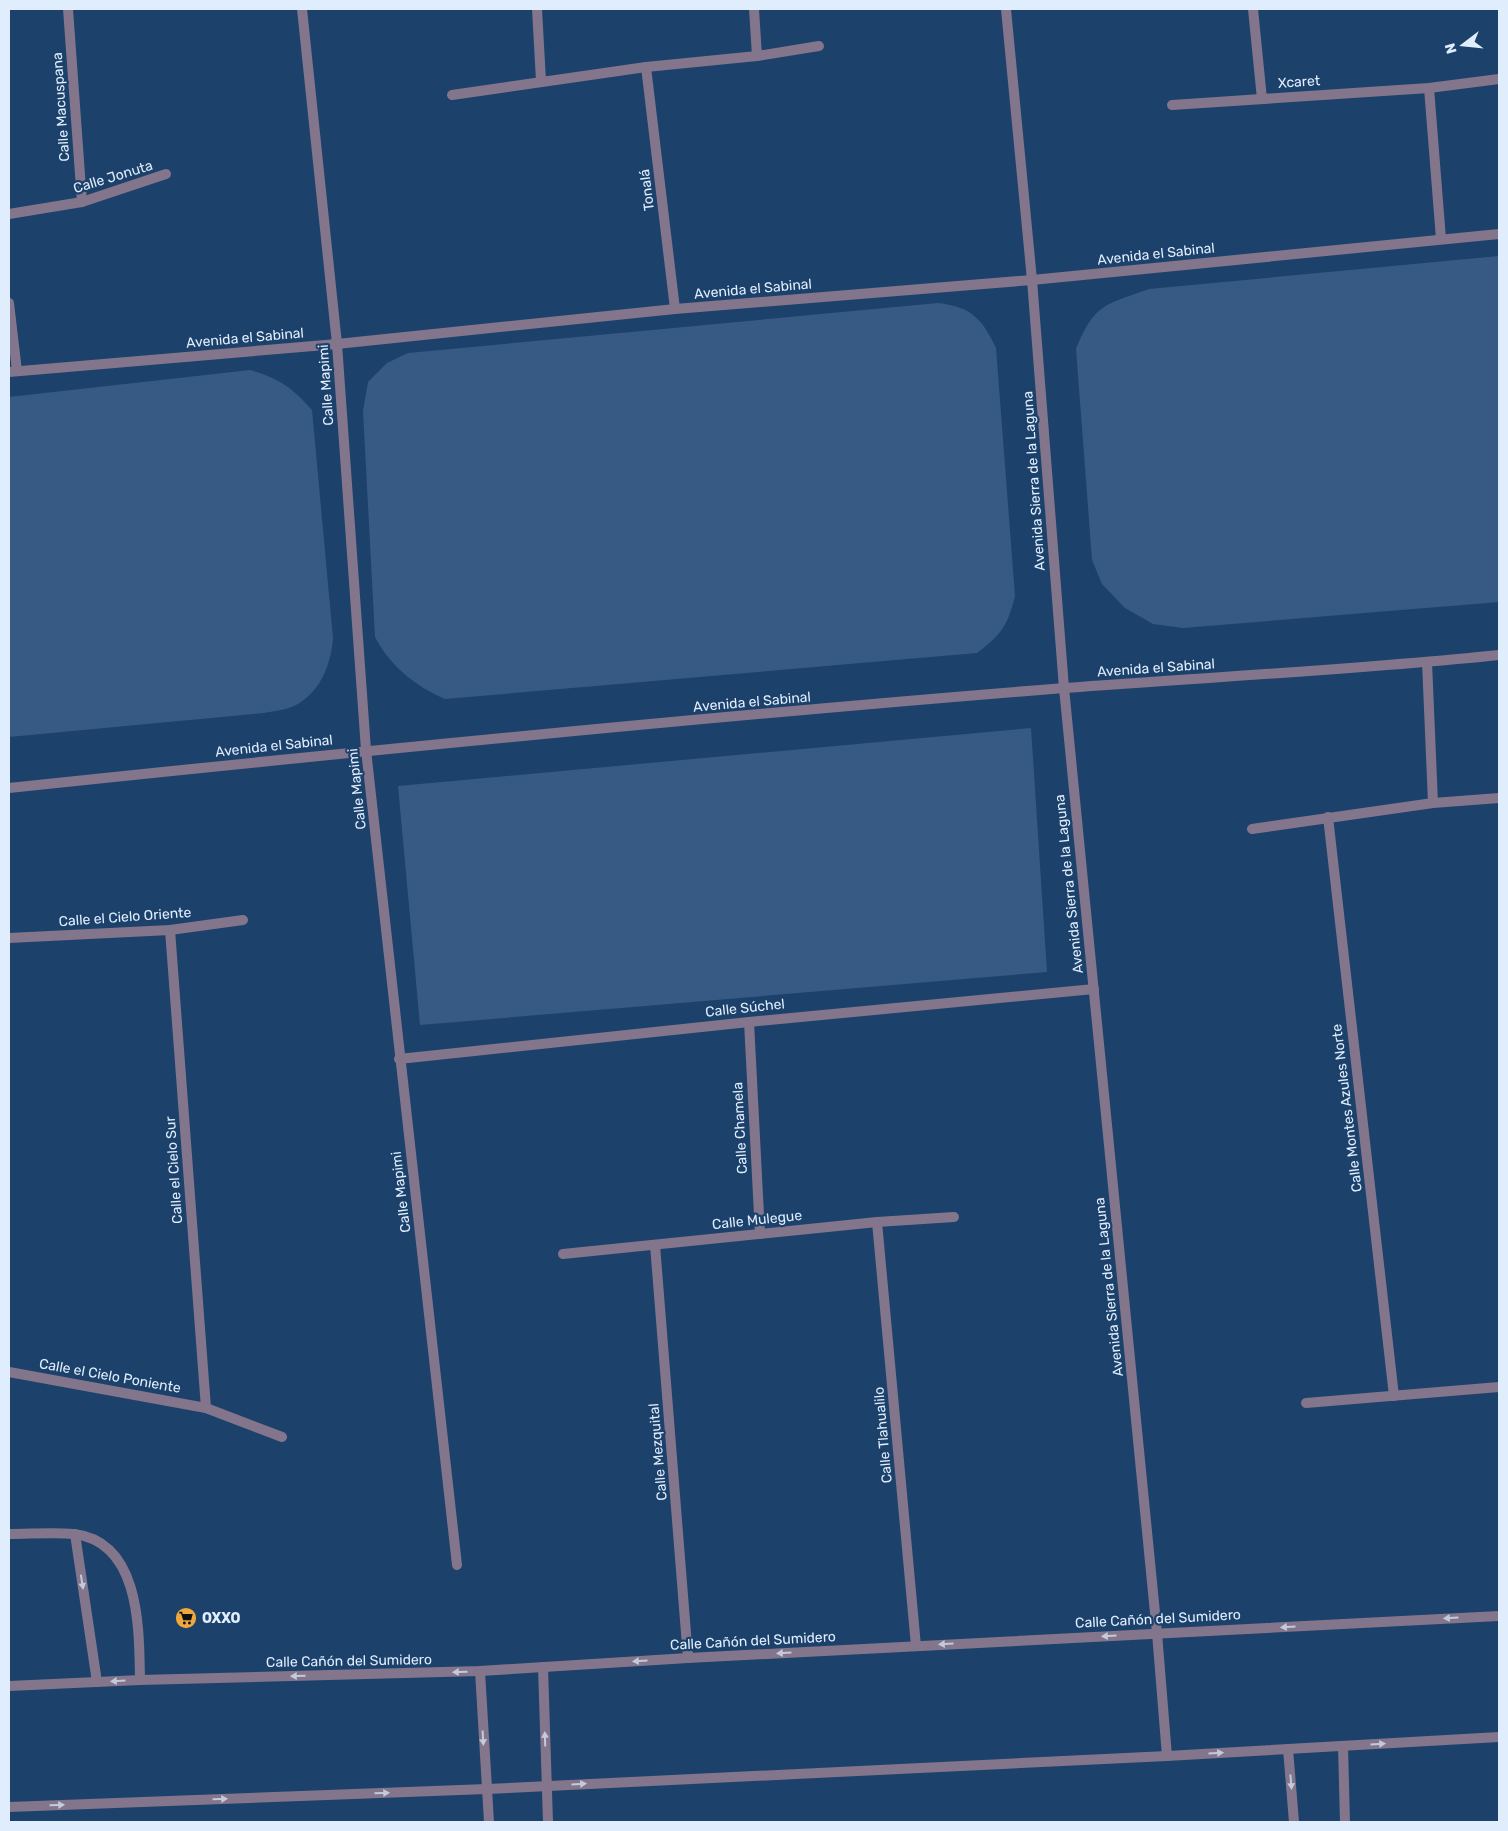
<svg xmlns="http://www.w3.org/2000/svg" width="1508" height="1831" font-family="Rubik,sans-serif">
<rect width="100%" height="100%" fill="#1c416b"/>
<g fill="#375a84">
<path d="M1499,256V602L1183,628L1153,624L1125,608L1102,584L1092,560L1076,349C1095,303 1105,305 1149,289Z"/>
<path d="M938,303C972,307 982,319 996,348L1015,596C1008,625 1001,635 977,653L445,699C415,686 390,666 375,637L363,411L368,382L387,363L408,353Z"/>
<path d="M250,370C279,378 293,388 312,410L333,638C331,665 320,693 294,706C286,710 273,711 264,713L9,737V397Z"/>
<polygon points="1031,728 1047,972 420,1025 398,786"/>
</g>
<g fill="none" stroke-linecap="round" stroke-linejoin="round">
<g stroke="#83758b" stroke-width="10">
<polyline points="68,9 82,202"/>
<polyline points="302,9 337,344 366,750 457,1565"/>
<polyline points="537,9 541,81"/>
<polyline points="754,9 757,56"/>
<polyline points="1006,9 1032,280 1064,688 1157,1633 1167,1756"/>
<polyline points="1253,9 1262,99"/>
<polyline points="646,67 675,309"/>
<polyline points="1429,88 1441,239"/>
<polyline points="452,95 646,67 757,56 819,46"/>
<polyline points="1172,105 1429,88 1499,79"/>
<polyline points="9,214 82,202 166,174"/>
<polyline points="9,303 17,371"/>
<polyline points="9,372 337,344 675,309 1032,280 1499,234"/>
<polyline points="1427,662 1433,803"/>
<path d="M9,788C360,751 712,716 1064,688C1209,677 1355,670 1499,655"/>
<polyline points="1328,817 1394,1396"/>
<polyline points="1252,829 1433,803 1499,798"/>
<polyline points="170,930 206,1408"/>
<polyline points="9,938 170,930 243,920"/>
<polyline points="749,1022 760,1234"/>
<polyline points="399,1059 749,1022 1094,989"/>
<polyline points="877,1222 916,1646"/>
<polyline points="655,1245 688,1658"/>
<polyline points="563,1254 877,1222 954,1217"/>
<polyline points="9,1372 206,1408 282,1437"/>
<polyline points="1306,1403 1499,1387"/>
<path d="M9,1534C30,1534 53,1532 74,1534C141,1542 139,1630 140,1680"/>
<polyline points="75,1534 97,1682"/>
<polyline points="543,1667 548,1822"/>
<polyline points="480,1671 489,1822"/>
<polyline points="9,1686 140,1680 480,1671 688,1658 1499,1616"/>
<polyline points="1343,1746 1345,1822"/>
<polyline points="1288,1749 1294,1822"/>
<polyline points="9,1807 487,1789 1167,1756 1499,1737"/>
</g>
</g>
<defs><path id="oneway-solid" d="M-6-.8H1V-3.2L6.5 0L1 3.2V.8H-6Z" transform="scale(1.25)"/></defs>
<g fill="#c4c9db">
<use href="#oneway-solid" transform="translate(82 1582) rotate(81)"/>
<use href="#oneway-solid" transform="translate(1451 1618) rotate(177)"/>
<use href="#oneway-solid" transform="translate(1288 1627) rotate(177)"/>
<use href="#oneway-solid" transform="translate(1109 1636) rotate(177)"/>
<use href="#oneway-solid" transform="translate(946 1644) rotate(177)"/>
<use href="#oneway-solid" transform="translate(784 1653) rotate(177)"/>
<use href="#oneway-solid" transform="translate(640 1661) rotate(177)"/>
<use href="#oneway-solid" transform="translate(460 1672) rotate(179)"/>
<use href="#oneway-solid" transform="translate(298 1676) rotate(179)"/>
<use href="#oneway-solid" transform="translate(118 1681) rotate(177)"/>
<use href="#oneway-solid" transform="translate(483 1738) rotate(87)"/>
<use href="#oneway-solid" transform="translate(545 1739) rotate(-92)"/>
<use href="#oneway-solid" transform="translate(1378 1744) rotate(-3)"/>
<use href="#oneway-solid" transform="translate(1216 1753) rotate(-4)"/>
<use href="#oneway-solid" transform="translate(1291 1782) rotate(85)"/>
<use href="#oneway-solid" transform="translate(579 1784) rotate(-3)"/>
<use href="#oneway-solid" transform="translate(382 1793) rotate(-2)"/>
<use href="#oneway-solid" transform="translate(220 1799) rotate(-2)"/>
<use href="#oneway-solid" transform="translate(57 1805) rotate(-2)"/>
</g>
<defs>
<g id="supermarket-disc" transform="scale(1.125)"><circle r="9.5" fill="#eea83c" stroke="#1c416b"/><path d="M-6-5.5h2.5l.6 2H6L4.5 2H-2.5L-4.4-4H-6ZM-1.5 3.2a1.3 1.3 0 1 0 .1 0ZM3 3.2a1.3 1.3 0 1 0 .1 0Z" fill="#111"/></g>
</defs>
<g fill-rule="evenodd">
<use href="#supermarket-disc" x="186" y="1618"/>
</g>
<g text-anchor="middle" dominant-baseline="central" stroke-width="4.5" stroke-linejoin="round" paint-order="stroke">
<g font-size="14" fill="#e0edfd" stroke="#1c416b">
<text transform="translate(1299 82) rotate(-4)">Xcaret</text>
<text transform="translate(61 107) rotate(-94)">Calle Macuspana</text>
<text transform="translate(113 177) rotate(-17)">Calle Jonuta</text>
<text transform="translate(647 190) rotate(-97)">Tonalá</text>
<text transform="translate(1156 254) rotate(-6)">Avenida el Sabinal</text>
<text transform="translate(753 289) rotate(-5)">Avenida el Sabinal</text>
<text transform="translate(245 338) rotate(-5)">Avenida el Sabinal</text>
<text transform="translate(326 385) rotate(-94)">Calle Mapimi</text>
<text transform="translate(1034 481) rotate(-94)">Avenida Sierra de la Laguna</text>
<text transform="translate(1156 668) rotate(-4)">Avenida el Sabinal</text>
<text transform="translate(752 702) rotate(-5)">Avenida el Sabinal</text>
<text transform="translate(274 746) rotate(-6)">Avenida el Sabinal</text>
<text transform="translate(357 789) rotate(-96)">Calle Mapimi</text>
<text transform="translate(1069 884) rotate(-96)">Avenida Sierra de la Laguna</text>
<text transform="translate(125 917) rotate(-4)">Calle el Cielo Oriente</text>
<text transform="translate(745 1008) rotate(-6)">Calle Súchel</text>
<text transform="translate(1347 1108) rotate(-97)">Calle Montes Azules Norte</text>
<text transform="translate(740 1128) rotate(-93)">Calle Chamela</text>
<text transform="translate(174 1170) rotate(-94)">Calle el Cielo Sur</text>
<text transform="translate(401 1192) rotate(-97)">Calle Mapimi</text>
<text transform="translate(757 1220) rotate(-6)">Calle Mulegue</text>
<text transform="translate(1109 1287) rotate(-96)">Avenida Sierra de la Laguna</text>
<text transform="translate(110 1376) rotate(10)">Calle el Cielo Poniente</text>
<text transform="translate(883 1435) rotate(-95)">Calle Tlahualilo</text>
<text transform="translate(658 1452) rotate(-95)">Calle Mezquital</text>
<text transform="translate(1158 1619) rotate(-3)">Calle Cañón del Sumidero</text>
<text transform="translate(753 1641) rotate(-3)">Calle Cañón del Sumidero</text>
<text transform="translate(349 1661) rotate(-1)">Calle Cañón del Sumidero</text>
</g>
<g font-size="14" font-weight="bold" fill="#e0edfd" stroke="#1c416b" text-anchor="start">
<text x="202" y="1618">OXXO</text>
</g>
</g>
<rect width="1508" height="1831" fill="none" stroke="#e0edfd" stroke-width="20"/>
<g transform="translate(1463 45) rotate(254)" stroke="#1c416b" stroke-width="4" paint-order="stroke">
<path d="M0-4L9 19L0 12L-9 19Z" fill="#e0edfd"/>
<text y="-8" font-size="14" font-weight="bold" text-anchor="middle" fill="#e0edfd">N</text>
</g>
</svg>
